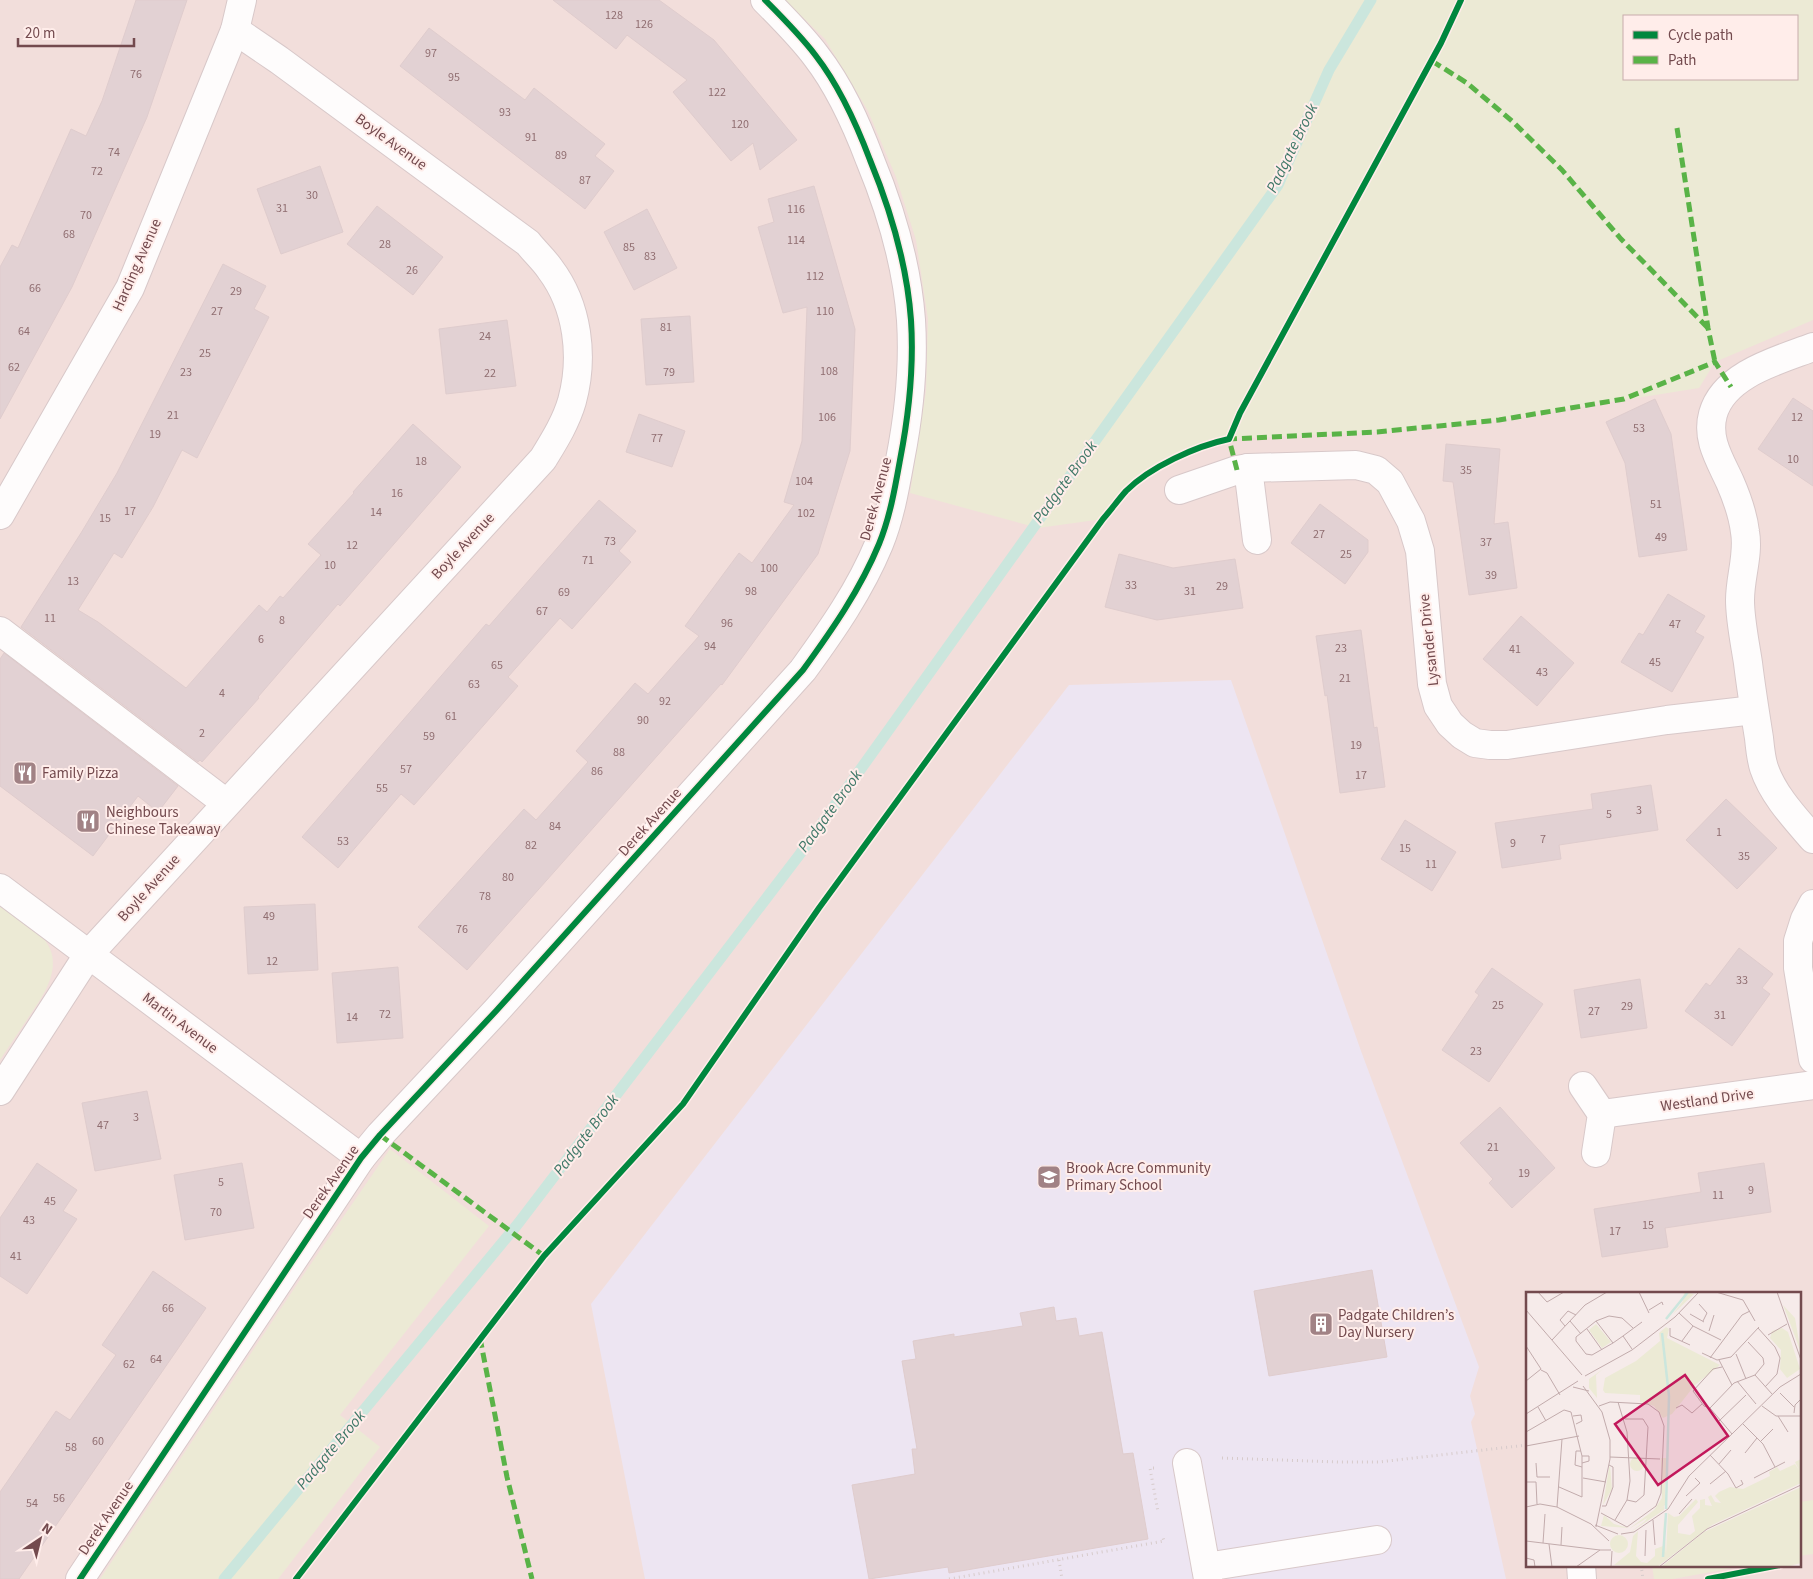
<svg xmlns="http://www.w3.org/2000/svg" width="1813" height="1579" font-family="'Source Sans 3',sans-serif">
<rect width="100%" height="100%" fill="#f6ebea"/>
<path fill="#f2dedb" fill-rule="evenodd" d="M0,0H1813V1579H0ZM1624,16H1797V79H1624ZM1527,1293H1799V1565H1527Z"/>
<polygon fill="#ede5f2" points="1231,680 1361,1051 1479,1367 1470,1396 1475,1414 1471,1422 1506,1579 645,1579 591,1304 1069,685"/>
<g fill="#ecead5" fill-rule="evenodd">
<path d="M785,0H1813V320L1715,362L1699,388L1499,420L1377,432L1229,439C1196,446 1150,467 1126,491C1118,500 1111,510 1103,519L1038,528L910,493L926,391L928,319L916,240L896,177L868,111L825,39ZM1624,16H1797V79H1624Z"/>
<path d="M0,904C14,915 31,924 43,938C66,964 44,995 28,1018C19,1032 9,1046 0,1060Z"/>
<polygon points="390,1149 489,1226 340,1415 380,1447 278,1579 100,1579 306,1271"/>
<polygon points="1813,1500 1813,1554 1799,1556 1799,1502"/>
<polygon points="1652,1565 1749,1565 1673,1579 1654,1579"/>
</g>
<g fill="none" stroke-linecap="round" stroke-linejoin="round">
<polyline stroke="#cbe6dd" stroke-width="11" points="224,1579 517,1225 800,854 1278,185 1329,70 1371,0"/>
</g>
<g fill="#e2d1d3" stroke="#dfcccd">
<polygon points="136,0 187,0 147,117 72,287 0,419 0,267 12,245 18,248 71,129 86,136 102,101"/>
<polygon points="553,0 659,0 714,40 797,140 760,170 753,143 731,161 673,92 687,80 627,35 616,49"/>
<polygon points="429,28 525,100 534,88 605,144 595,156 614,171 585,209 400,66"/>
<polygon points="320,166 343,232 281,254 257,189"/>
<polygon points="814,186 855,329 850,451 818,554 722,685 721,684 467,970 418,927 524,809 536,820 588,762 576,751 635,683 648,694 699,636 685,626 739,553 752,563 794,505 784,502 802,441 807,307 783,313 758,227 774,222 768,199"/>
<polygon points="377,206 443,257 413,295 347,244"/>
<polygon points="647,209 677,268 634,290 604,232"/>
<polygon points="223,264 266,286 254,309 269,317 197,458 182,450 153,507 122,558 114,553 78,610 98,622 186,688 259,605 267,612 280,596 283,598 321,555 308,544 354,493 353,492 413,424 461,467 340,606 338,604 258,697 259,698 202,762 200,760 198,762 21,627 81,533 117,473"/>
<polygon points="690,316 694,382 646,385 641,319"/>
<polygon points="507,320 516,386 446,394 439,329"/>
<polygon points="1793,398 1813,411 1813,486 1758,449"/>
<polygon points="1655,399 1671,434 1687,550 1639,557 1625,463 1606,422"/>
<polygon points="639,414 685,431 672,467 626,452"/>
<polygon points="1446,444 1500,449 1494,524 1508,522 1517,588 1469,595 1453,482 1443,481"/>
<polygon points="599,500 636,531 619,551 631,562 572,629 560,618 508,677 518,686 414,805 401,794 338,868 302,837 486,624 489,626"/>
<polygon points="1320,504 1368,540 1368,552 1345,584 1291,543"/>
<polygon points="1119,554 1173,568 1235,559 1243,608 1157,620 1105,607"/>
<polygon points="1668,594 1705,616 1695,632 1704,637 1672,692 1621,662 1639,633 1643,635"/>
<polygon points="1521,616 1574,663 1537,706 1483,659"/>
<polygon points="1361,630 1374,728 1377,727 1385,787 1340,793 1327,695 1325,696 1316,636"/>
<polygon points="4,653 178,786 158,812 138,796 93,856 0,786 0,659"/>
<polygon points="1651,785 1658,830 1559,845 1561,859 1502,868 1495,823 1593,809 1591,794"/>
<polygon points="1726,799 1777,848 1737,889 1686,840"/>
<polygon points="1405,820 1456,852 1432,891 1381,859"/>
<polygon points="315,904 318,970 248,974 244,907"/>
<polygon points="1739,948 1773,974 1762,988 1770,994 1732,1046 1685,1011 1706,983 1710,986"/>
<polygon points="398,967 403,1038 337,1043 332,973"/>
<polygon points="1492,968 1543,1004 1489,1082 1442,1050 1479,995 1475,992"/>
<polygon points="1640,979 1647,1028 1581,1038 1574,990"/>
<polygon points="147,1091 161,1159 95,1171 82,1103"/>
<polygon points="1500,1107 1555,1168 1512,1208 1489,1183 1493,1179 1460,1143"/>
<polygon points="37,1163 77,1190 63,1211 77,1219 27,1294 0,1276 0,1218"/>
<polygon points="242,1163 254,1228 185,1240 174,1175"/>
<polygon points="1764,1163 1771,1212 1665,1228 1668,1247 1602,1257 1594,1209 1701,1192 1698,1173"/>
<polygon points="1372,1270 1387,1357 1269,1376 1254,1291"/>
<polygon points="153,1271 206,1308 19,1579 0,1579 0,1492 56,1411 70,1420 116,1355 102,1345"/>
<polygon points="1054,1307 1056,1321 1076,1318 1079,1336 1102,1332 1123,1454 1133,1453 1148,1539 949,1573 948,1567 869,1579 852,1485 915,1474 912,1449 917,1449 902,1361 916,1359 913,1341 954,1334 954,1337 1023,1326 1020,1313"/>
</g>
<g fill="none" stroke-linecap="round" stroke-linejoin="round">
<g stroke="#d8c8c9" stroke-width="30">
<g id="minor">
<path d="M1813,347C1779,360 1724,374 1713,414C1706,439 1720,460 1730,482C1737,498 1743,515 1745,532C1749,554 1740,577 1740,600C1740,620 1745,643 1748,663C1751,688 1755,713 1759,738C1760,748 1761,759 1764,768C1773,795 1795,818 1813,839"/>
<polyline points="1248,468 1356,465 1376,470 1390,482 1411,521 1420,551 1432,684 1438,706 1450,724 1462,735 1475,743 1490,745 1507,745 1667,720 1754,710"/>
<polyline points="1179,490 1237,470 1248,468 1257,540"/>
<polyline points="0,515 130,288 235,30 242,0"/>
<polyline points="0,631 226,803"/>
<polyline points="0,888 361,1158"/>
<polyline points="1813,904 1805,919 1798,941 1798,968 1813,1059"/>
<polyline points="1583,1086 1602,1114 1596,1153"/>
<path d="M0,1091L88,955L543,459C554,441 566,422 572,401C584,357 578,306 550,269C544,260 535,252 528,243L279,60L235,30"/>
<polyline points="1602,1114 1813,1085"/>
<polyline points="1187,1463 1208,1579"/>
<polyline points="1581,1565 1582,1579"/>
<polyline points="1206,1567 1377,1540"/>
<path d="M80,1579L361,1158L380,1135L496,1011L803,670C832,630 860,590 879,544C890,517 895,488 900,460C909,414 914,367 911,320C907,265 891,211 870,160C856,123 840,87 816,56C801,36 783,18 765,0"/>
</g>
</g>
<g stroke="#d7cbcb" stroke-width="3" stroke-dasharray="1 4" stroke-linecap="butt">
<polyline points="1222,1458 1338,1462 1379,1462 1527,1445"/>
<polyline points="1154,1468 1150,1468 1158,1512"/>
<polyline points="1059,1560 1062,1579"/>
<polyline points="1641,1565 1643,1579"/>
<polyline points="949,1579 1164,1541 1163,1538"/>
</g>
<use href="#minor" stroke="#fefcfc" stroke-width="28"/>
<g stroke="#59b347" stroke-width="5" stroke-dasharray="10 5" stroke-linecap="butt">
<polyline points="1432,61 1467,83 1512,121 1562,170 1621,239 1708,328"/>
<polyline points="1677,128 1708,328 1715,362"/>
<polyline points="1237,470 1229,439 1377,432 1499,420 1624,399 1715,362 1731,387"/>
<polyline points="380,1135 544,1256"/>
<polyline points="480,1338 507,1477 532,1579"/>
</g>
<g stroke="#ffedea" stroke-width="9">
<g id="cycleway">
<path d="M80,1579L361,1158L380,1135L496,1011L803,670C832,630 860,590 879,544C890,517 895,488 900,460C909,414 914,367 911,320C907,265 891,211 870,160C856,123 840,87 816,56C801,36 783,18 765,0"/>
<path d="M296,1579L544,1256L683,1104L819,908L1103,519C1111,510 1118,500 1126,491C1150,467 1196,446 1229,439L1240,413L1441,43L1461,0"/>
<polyline points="1708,1579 1780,1565"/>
</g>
</g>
<use href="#cycleway" stroke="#00873e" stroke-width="6"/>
</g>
<defs>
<g id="restaurant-square" transform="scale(1.25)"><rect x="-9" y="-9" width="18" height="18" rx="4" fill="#a18285" stroke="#ffedea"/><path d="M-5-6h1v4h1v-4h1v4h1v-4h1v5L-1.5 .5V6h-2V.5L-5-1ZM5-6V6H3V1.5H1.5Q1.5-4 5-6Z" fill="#fff"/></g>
<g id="school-square" transform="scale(1.25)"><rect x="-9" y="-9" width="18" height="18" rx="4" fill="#a18285" stroke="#ffedea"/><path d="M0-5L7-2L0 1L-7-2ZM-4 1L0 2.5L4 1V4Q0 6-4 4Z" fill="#fff"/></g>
<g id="building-square" transform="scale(1.25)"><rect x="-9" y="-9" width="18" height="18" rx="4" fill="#a18285" stroke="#ffedea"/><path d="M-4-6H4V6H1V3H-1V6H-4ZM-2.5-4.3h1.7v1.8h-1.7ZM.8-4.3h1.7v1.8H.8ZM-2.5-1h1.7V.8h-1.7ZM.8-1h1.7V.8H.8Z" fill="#fff"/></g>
</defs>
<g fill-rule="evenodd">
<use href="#restaurant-square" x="25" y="773"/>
<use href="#restaurant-square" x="88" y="821"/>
<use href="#school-square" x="1049" y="1177"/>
<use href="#building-square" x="1321" y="1324"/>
</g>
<g text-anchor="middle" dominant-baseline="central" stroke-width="4" stroke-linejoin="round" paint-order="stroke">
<g font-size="12" fill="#906e71">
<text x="614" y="15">128</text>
<text x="644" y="24">126</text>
<text x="431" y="53">97</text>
<text x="136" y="74">76</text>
<text x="454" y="77">95</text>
<text x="717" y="92">122</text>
<text x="505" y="112">93</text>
<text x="740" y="124">120</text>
<text x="531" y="137">91</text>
<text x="114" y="152">74</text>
<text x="561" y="155">89</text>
<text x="97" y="171">72</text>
<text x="585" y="180">87</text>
<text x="312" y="195">30</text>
<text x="282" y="208">31</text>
<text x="796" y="209">116</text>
<text x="86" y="215">70</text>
<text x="69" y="234">68</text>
<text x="796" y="240">114</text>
<text x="385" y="244">28</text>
<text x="629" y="247">85</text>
<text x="650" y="256">83</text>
<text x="412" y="270">26</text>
<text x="815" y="276">112</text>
<text x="35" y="288">66</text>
<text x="236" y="291">29</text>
<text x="217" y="311">27</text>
<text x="825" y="311">110</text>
<text x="666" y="327">81</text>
<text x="24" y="331">64</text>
<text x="485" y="336">24</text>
<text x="205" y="353">25</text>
<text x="14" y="367">62</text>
<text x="829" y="371">108</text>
<text x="186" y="372">23</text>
<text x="669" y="372">79</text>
<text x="490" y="373">22</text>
<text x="173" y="415">21</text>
<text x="827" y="417">106</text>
<text x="1797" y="417">12</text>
<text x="1639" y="428">53</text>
<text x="155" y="434">19</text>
<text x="657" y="438">77</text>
<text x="1793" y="459">10</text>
<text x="421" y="461">18</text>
<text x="1466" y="470">35</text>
<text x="804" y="481">104</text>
<text x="397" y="493">16</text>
<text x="1656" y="504">51</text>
<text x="130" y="511">17</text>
<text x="376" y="512">14</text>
<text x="806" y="513">102</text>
<text x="105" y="518">15</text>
<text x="1319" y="534">27</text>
<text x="1661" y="537">49</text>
<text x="610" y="541">73</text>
<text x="1486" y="542">37</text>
<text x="352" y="545">12</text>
<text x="1346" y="554">25</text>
<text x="588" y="560">71</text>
<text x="330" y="565">10</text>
<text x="769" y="568">100</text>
<text x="1491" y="575">39</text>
<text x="73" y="581">13</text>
<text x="1131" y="585">33</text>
<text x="1222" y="586">29</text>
<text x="751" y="591">98</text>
<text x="1190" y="591">31</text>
<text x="564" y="592">69</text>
<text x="542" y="611">67</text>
<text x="50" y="618">11</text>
<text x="282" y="620">8</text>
<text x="727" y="623">96</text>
<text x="1675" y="624">47</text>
<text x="261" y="639">6</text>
<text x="710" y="646">94</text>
<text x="1341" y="648">23</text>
<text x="1515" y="649">41</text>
<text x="1655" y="662">45</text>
<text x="497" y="665">65</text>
<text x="1542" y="672">43</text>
<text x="1345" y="678">21</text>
<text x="474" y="684">63</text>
<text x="222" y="693">4</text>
<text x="665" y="701">92</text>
<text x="451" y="716">61</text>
<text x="643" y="720">90</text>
<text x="202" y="733">2</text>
<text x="429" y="736">59</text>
<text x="1356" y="745">19</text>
<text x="619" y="752">88</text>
<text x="406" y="769">57</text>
<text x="597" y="771">86</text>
<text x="1361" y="775">17</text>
<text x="382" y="788">55</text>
<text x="1639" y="810">3</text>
<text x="1609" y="814">5</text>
<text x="555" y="826">84</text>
<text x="1719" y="832">1</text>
<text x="1543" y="839">7</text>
<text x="343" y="841">53</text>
<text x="1513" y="843">9</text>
<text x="531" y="845">82</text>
<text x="1405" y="848">15</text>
<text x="1744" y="856">35</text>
<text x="1431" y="864">11</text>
<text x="508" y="877">80</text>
<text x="485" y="896">78</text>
<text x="269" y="916">49</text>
<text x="462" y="929">76</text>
<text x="272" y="961">12</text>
<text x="1742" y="980">33</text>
<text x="1498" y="1005">25</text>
<text x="1627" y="1006">29</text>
<text x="1594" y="1011">27</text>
<text x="385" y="1014">72</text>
<text x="1720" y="1015">31</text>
<text x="352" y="1017">14</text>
<text x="1476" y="1051">23</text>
<text x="136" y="1117">3</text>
<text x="103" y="1125">47</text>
<text x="1493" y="1147">21</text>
<text x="1524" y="1173">19</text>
<text x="221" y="1182">5</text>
<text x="1751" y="1190">9</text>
<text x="1718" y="1195">11</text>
<text x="50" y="1201">45</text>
<text x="216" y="1212">70</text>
<text x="29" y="1220">43</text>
<text x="1648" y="1225">15</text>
<text x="1615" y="1231">17</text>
<text x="16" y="1256">41</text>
<text x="168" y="1308">66</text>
<text x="156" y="1359">64</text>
<text x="129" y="1364">62</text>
<text x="98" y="1441">60</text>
<text x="71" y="1447">58</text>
<text x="59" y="1498">56</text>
<text x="32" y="1503">54</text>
</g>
<g font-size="15" fill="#734a4e" stroke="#ffedea">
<text transform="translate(391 142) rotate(36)">Boyle Avenue</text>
<text transform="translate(137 265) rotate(-66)">Harding Avenue</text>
<text transform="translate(876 499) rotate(-75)">Derek Avenue</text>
<text transform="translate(463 546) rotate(-47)">Boyle Avenue</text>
<text transform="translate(1429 640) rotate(-96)">Lysander Drive</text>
<text transform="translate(650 822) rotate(-48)">Derek Avenue</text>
<text transform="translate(149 888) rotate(-48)">Boyle Avenue</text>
<text transform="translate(180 1023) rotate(37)">Martin Avenue</text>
<text transform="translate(1707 1100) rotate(-8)">Westland Drive</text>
<text transform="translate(331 1182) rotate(-55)">Derek Avenue</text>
<text transform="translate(106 1518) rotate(-56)">Derek Avenue</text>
</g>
<g font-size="15" fill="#734a4e" stroke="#ffedea" text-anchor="start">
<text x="42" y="773">Family Pizza</text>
<text x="106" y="812">Neighbours<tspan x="106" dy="17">Chinese Takeaway</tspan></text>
<text x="1066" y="1168">Brook Acre Community<tspan x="1066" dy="17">Primary School</tspan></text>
<text x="1338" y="1315">Padgate Children’s<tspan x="1338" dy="17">Day Nursery</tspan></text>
</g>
<g font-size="16" font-style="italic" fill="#3f7868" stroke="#ffedea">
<text transform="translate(1292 148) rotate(-64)">Padgate Brook</text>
<text transform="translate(1065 482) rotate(-54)">Padgate Brook</text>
<text transform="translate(830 811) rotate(-54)">Padgate Brook</text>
<text transform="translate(586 1135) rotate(-53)">Padgate Brook</text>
<text transform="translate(331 1450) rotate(-50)">Padgate Brook</text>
</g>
</g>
<g transform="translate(1526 1292)">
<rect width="275" height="275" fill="#f6ebea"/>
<path d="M158,0L168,2L147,22L157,9ZM257,13L269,26L275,61L261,23ZM70,32L85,50L76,56L63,38ZM140,35L143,37L141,46L194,73L169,93L146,122L137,126L128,114L114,110V103L79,101L77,98L79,86L110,69L134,49L133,41ZM256,36L262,40L274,77L261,86L254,77L255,58L244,46L246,39ZM77,77L70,83L71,106L63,96V87ZM104 172a7 7 0 1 1 14 0a7 7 0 1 1-14 0ZM135,166H141L142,191L139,192V213L129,221L138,214V218L103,241L119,229L121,226L103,237L128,218L136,206ZM275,167V191L186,233L131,275L88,273L104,260L107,244L112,239L110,264L115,270L121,271L129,264V257L137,254L138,226L140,262L142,221L148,225L153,224L170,207L172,210L152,233V241L164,243L169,239L166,224L174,216V208L179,207V213L186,214L182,205L185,203L189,210L195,211L189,204L193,200L204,195L217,197L244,184L243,180L251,175L254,179L269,172L273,178L269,170ZM84,174L86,197L77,213L83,176ZM275,195V271L260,275H135L178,240ZM78,223L88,232L103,236L75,234ZM84 252a9 9 0 1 1 18 0a9 9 0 1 1-18 0Z" fill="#ecead5"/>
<path fill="none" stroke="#cbe6dd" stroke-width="2.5" d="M140,27L162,0M136,41L143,104L140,217M137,265L140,221"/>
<path fill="none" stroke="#c2abac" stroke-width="1" d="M12,0L21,10L38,0M113,0L123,21M190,0L217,8L229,29M251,0L275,68M173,12L181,21L177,29M0,18L56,83M123,18L136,10L137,13M153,21L167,34L195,48M164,22L178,30M44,29L55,42M70,29L87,51M39,34L34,28L42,19L50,23M107,36L96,26L83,24L70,29L50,45V49L60,62L66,63L87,51L97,44L116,30M144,36V44L164,53M232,36L249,55L254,66L251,82L239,95M61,37L76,58M183,39L188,23M242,43L261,32M97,44L106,57M26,48L59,13L81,0M156,49L167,34M0,54L15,77L0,89M176,61L191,68L205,65L233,35M210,62L220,87M184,66L216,23L224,19M193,68L206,93M15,78L21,81L34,103M229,83L246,102M59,84L106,58L149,25L173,0M211,89L230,112M57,94L76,120L84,148V167L70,235M47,95L63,99M254,101L268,115M73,114L84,110L122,112L133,120L138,134L135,201L130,214L101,235L75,221M236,114L250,124H275M12,115L20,129M150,116L156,113L166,121L176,112M184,116L178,114L167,99L187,77L196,75M268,121L269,113L275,107M0,122L52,89M47,124L55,123L56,129L50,132M252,124L262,140M99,127H117L122,135L118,203L110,210L101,208M193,129L220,103M217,132L237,152L249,175M0,140L38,118L45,120L56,164V205L33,195M206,142L184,116L208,91L229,83L238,72L237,66L222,50M234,150L247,137M0,154L53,144M55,159H50L49,173L56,175M219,161L231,146M184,163L202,182L210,196L217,192L215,188M56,164H63V169L56,171M84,165L134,167M10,171L11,185H24M193,172L205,158M57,186L80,190M228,186L259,170M0,190H10L11,212M184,192L200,179M160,204L174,191L169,186M76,214H80L87,195V175L83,173M0,215L14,212L31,215L65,232L83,249M31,215L36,147M153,222L166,207M89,228L101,208L104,189L101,140L92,110M127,228L129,253M69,233L92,242M95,242L108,240L142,217L163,184L254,95L275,82M0,249L74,258M17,251L19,222M23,252L26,275M35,253L36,235M119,264L120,238M0,266L8,268L9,275M50,275L74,258H85M85,275L86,259M133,275L181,237L275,193"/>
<path fill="#c2185b" fill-opacity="0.15" stroke="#c2185b" stroke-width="2.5" d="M159,83L202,144L132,193L89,132Z"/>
<rect width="275" height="275" fill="none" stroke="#734a4e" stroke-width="2.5"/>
</g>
<rect x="1623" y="15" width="175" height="65" fill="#ffedea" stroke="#c7acac"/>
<rect x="1633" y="31" width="25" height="8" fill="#00873e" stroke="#c7acac"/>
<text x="1668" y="40" font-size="15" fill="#734a4e">Cycle path</text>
<rect x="1633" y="56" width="25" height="8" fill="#59b347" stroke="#c7acac"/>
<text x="1668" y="65" font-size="15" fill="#734a4e">Path</text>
<g transform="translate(40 1539) rotate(35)" stroke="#ffedea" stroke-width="4" paint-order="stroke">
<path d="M0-4L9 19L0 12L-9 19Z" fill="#734a4e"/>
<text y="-8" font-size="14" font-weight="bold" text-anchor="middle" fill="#734a4e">N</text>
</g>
<path d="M18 38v8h116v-8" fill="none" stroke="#734a4e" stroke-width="2.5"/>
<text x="25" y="38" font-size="15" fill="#734a4e" stroke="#ffedea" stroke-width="4" paint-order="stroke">20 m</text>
</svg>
